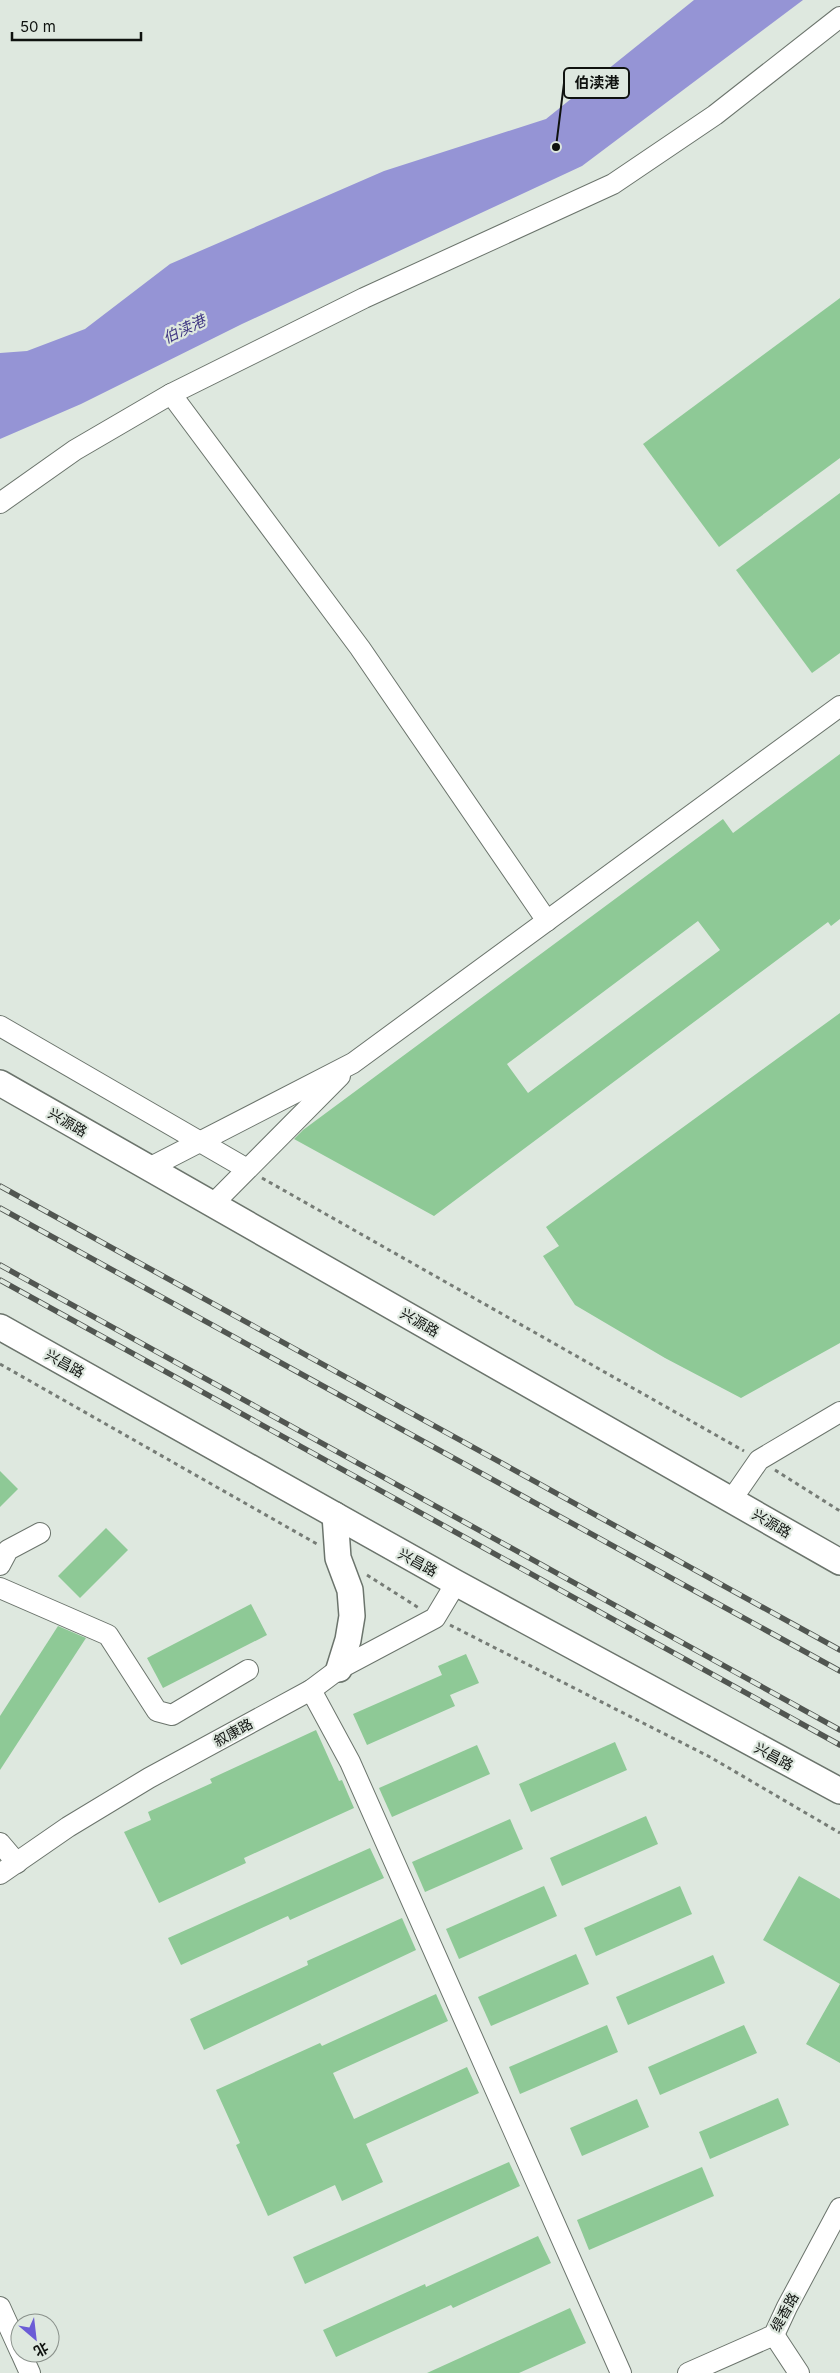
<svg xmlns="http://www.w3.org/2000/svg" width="840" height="2373" font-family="Inter,'Noto Sans SC',sans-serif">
<rect width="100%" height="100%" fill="#dee8df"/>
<polygon fill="#9594d5" points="694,0 803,0 582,166 242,324 81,404 0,439 0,353 27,351 85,329 170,264 384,171 546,119"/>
<g fill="#8ec996" fill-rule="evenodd">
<polygon points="840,298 840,458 719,547 643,444"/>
<polygon points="840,493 840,653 812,673 736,570"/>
<path d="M840,754V919L831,926L828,922L434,1216L294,1139L303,1130L723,819L733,833ZM698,921L720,950L528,1093L507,1064Z"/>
<polygon points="840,1013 840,1343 741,1398 665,1358 575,1305 543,1256 559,1246 546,1227"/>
<polygon points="0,1471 18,1489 0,1507"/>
<polygon points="106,1528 128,1550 80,1598 58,1576"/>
<polygon points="251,1604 267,1635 163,1688 147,1658"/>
<polygon points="58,1626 86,1638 0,1770 0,1716"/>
<polygon points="466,1654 479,1683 450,1695 455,1706 367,1745 353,1714 442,1675 438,1666"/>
<polygon points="316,1730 339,1781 342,1780 354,1808 244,1858 246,1863 159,1903 124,1832 151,1820 148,1812 212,1783 210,1779"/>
<polygon points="615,1742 627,1770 531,1812 519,1784"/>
<polygon points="477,1745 490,1774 392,1817 379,1788"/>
<polygon points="646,1816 658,1844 562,1886 550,1858"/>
<polygon points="510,1819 523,1849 425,1892 412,1862"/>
<polygon points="370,1848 384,1878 290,1920 288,1916 181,1965 168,1938"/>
<polygon points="799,1876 840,1899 840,2063 806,2044 840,1984 763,1940"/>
<polygon points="544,1886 557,1916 459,1959 446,1929"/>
<polygon points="680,1886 692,1914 596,1956 584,1928"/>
<polygon points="402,1918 416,1950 204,2050 190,2019 308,1965 307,1961"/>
<polygon points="576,1954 589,1984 491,2026 478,1997"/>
<polygon points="713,1955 725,1983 628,2025 616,1997"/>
<polygon points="436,1994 448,2021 333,2073 354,2119 467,2067 479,2093 366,2144 383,2182 342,2201 335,2185 268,2216 236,2145 240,2143 216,2090 320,2043 322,2046"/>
<polygon points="607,2025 618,2052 520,2094 509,2067"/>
<polygon points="744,2025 757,2053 660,2095 648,2067"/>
<polygon points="778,2098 789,2125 710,2159 699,2132"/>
<polygon points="637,2099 649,2127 582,2156 570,2128"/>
<polygon points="509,2162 520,2186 305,2284 293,2257"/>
<polygon points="702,2167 714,2196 589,2250 577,2220"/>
<polygon points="538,2236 551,2263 453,2308 451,2305 336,2357 323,2330 425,2284 426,2287"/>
<polygon points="570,2308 586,2343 519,2373 427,2373"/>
</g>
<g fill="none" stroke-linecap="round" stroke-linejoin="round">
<g stroke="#6b746c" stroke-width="22">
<g id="minor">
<polyline points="171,394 360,648 547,921"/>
<polyline points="0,503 75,450 171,394 364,298 613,184 715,115 840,17"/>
<polyline points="0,1026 247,1169"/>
<polyline points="149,1168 353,1063 840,706"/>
<polyline points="213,1204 340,1076"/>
<polyline points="732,1499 759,1460 840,1412"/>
<polyline points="0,1565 8,1550 40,1533"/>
<polyline points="0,1588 108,1635 157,1711 172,1715 248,1670"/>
<polyline points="311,1690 350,1762 621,2373"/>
<polyline points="0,1843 17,1863"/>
<polyline points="0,1874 68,1827 149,1778 311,1690 339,1669 435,1618 456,1583"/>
<polyline points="0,2307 20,2351"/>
<polyline points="774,2335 799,2373"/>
<polyline points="21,2353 30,2373"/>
<polyline points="688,2373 774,2335 787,2307 840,2208"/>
</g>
</g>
<g stroke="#6b746c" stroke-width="28">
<g id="major">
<polyline points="0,1083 840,1562"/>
<polyline points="0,1327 456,1583 840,1791"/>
<polyline points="335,1515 338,1558 350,1590 352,1616 348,1640 339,1669"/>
</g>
</g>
<g stroke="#767c76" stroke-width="3" stroke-dasharray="4 4" stroke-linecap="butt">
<polyline points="262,1178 744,1451"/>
<polyline points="0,1364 317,1544"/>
<polyline points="775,1470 840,1511"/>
<polyline points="367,1575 419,1608"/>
<polyline points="450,1625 710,1757 840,1833"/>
</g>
<use href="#minor" stroke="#fff" stroke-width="20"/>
<use href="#major" stroke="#fff" stroke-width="25"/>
<g stroke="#515651" stroke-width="5.5">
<g id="rail">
<polyline points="0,1186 840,1650"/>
<polyline points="0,1208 840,1671"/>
<polyline points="0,1265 840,1730"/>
<polyline points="0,1280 840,1745"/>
</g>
</g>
<use href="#rail" stroke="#dee8df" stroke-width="4" stroke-dasharray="11" stroke-linecap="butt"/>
</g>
<g text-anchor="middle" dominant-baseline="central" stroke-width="4.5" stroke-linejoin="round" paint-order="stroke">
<g font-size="14" fill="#0f120f" stroke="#dee8df">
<text transform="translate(68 1122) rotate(30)">兴源路</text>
<text transform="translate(420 1322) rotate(30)">兴源路</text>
<text transform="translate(65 1363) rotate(29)">兴昌路</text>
<text transform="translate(772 1523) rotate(30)">兴源路</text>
<text transform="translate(418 1562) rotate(29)">兴昌路</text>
<text transform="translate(233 1732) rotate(-29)">叙康路</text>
<text transform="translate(774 1756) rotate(28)">兴昌路</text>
<text transform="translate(784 2312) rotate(-61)">缇香路</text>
</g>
<g font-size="15" font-style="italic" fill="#3f3683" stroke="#dee8df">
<text transform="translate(184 329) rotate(-26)">伯渎港</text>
</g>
</g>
<path fill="none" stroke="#0f120f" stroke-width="2" d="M556 147L564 83"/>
<circle fill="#0f120f" stroke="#dee8df" stroke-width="2" cx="556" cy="147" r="5"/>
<rect fill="#dee8df" stroke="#0f120f" stroke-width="2" x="564" y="68" width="65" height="30" rx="5"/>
<g font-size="15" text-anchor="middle" font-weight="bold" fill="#0f120f">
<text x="597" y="88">伯渎港</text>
</g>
<g transform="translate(35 2338) rotate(152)"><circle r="24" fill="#dee8df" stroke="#8b928c"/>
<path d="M0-4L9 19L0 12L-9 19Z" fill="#6b5cd6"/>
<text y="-8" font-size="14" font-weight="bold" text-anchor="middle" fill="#0f120f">北</text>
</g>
<path d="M12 32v8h129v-8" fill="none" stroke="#0f120f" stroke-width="2.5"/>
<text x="20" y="32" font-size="15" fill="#0f120f" stroke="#dee8df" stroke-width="4" paint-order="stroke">50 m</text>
</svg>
